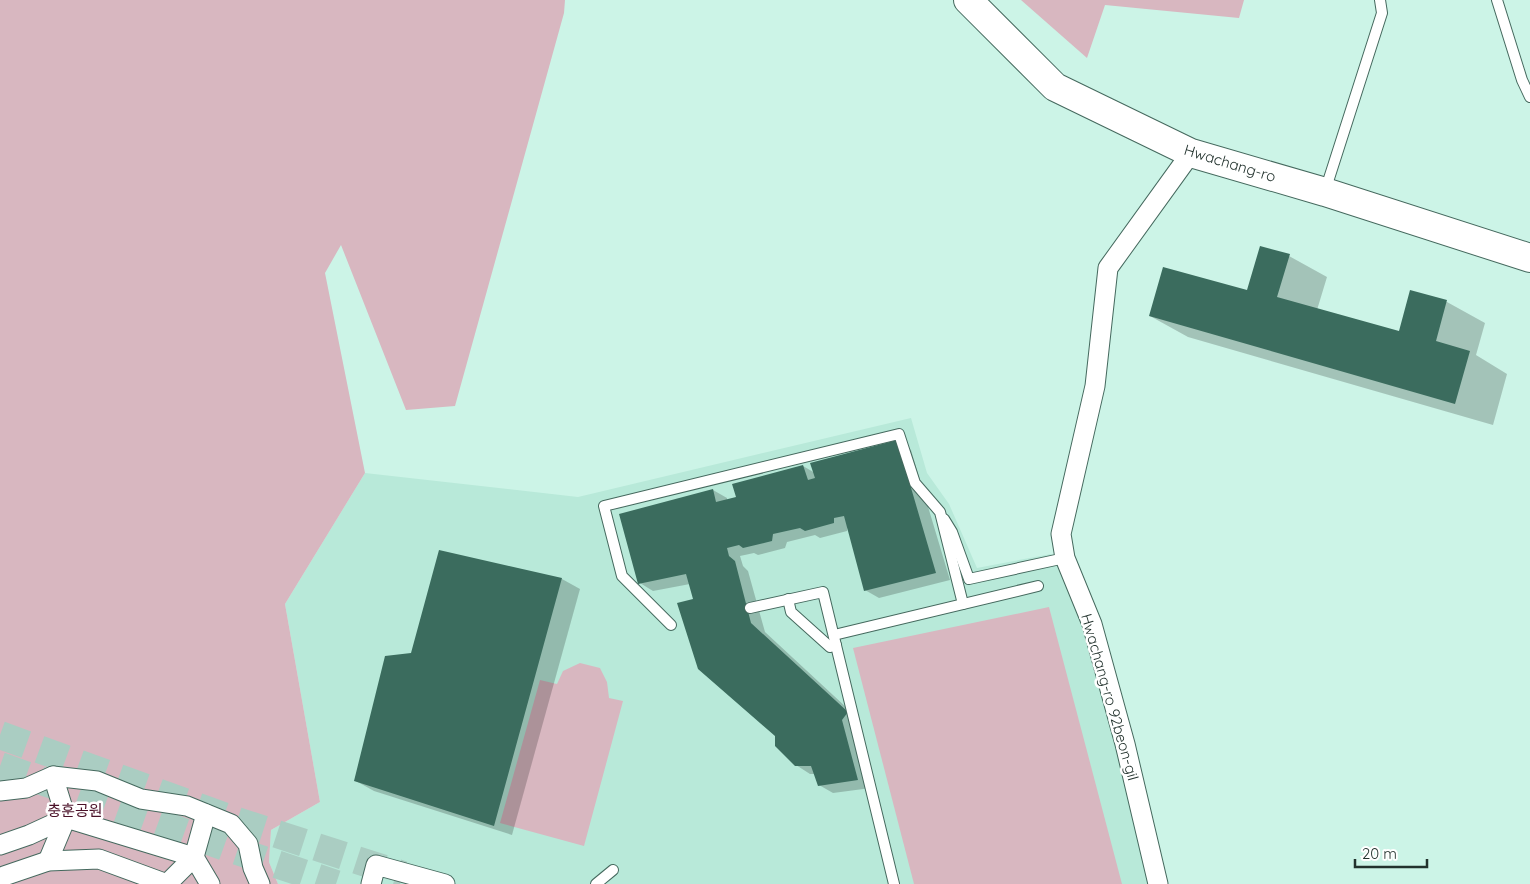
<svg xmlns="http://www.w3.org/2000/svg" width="1530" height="884" font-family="Quicksand,'Noto Sans KR',sans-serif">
<rect width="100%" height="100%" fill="#ccf4e7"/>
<polygon fill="#b8e9d9" points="911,418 927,473 949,504 977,568 1051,554 1059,558 1087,623 1158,884 278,884 269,862 271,830 320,802 285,604 365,473 578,497"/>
<g fill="#d8b7c0">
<polygon points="0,0 565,0 564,13 455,406 406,410 341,245 325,273 365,473 285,604 320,802 271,830 269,862 278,884 0,884"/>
<polygon points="1021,0 1244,0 1239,18 1105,5 1087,58"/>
<polygon points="1049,607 1122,884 914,884 853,648"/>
<polygon points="580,663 600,668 607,682 609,698 623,701 584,846 500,823 540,680 557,684 563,671"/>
</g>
<g fill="#0003">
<polygon points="1289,256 1327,277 1317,310 1399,333 1411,291 1447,302 1485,323 1476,355 1507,374 1493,425 1188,337 1150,316 1248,292"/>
<polygon points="897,442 911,450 950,580 879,598 865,590 848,525 847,531 820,538 815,535 787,542 785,548 758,555 754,553 740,556 743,566 748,571 765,632 861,721 855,728 871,788 833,793 819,785 815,774 810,774 796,765 694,600 690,584 653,591 640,583 713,490 727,498 727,500 738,498 803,466 815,473"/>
<polygon points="562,579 580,589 512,835 374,791 356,781 412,654"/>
</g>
<g fill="#3b6c5e">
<polygon points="1260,246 1290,254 1277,297 1399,331 1410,290 1447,300 1436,341 1470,351 1455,404 1149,316 1163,267 1247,290"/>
<polygon points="897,440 936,573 864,591 844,516 834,518 834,523 805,531 800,528 773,534 772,541 743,548 739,545 727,548 729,556 735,561 751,623 848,712 842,720 858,780 818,786 811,766 795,766 775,746 775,736 698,669 677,603 693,599 686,574 638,584 619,514 713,489 716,502 736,497 732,484 803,465 808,480 815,478 810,463"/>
<polygon points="439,550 562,578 494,826 354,781 385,656 411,653"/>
</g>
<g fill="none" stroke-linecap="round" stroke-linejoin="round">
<g stroke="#aacdc2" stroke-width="28" stroke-dasharray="28 14" stroke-linecap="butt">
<polyline points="0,735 237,821 403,875"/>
<polyline points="0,766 228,848 336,884"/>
</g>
<g stroke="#45695e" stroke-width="12">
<g id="lane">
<polyline points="1497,0 1522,80 1530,97"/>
<polyline points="1325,191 1382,13 1380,0"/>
<polyline points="944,519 952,532 969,579 1065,558"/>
<polyline points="788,599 791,612 830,647 836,645"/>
<polyline points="750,608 823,592 894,884"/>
<polyline points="671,625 622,576 604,506 899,434 915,483 940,512 963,604"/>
<polyline points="834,635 1038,586"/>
<polyline points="596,884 613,870"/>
</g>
</g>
<g stroke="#45695e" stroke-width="21">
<g id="street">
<polyline points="0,791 26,788 53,776 97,781 141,799 187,806 231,824 248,844 253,868 260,884"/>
<polyline points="0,845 29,835 66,818 194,857 210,884"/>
<polyline points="48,861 66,818 53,776"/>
<polyline points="0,879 4,876 48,861 99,859 167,884"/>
<polyline points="167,884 194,857 206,814"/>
<polyline points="371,884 376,865 445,884"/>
<polyline points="1158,884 1125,744 1092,624 1065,558 1061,534 1095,386 1108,268 1191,153"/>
</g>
</g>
<g stroke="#45695e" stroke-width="30">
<polyline id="secondary" points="968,0 1055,87 1191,153 1325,192 1530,258"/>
</g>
<use href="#lane" stroke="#fff" stroke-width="10"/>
<use href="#street" stroke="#fff" stroke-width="19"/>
<use href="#secondary" stroke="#fff" stroke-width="28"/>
</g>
<g text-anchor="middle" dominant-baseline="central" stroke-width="5" stroke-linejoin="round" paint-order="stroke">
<g font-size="15" fill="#22322d" stroke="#fff">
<text transform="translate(1230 163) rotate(17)">Hwachang-ro</text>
<text transform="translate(1110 697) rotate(74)">Hwachang-ro 92beon-gil</text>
</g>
<g font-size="15" fill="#4a1128" stroke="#fff">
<text x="75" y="810">충훈공원</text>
</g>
</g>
<path d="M1355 859v8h72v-8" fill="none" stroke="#22322d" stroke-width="2.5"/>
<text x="1362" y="859" font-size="15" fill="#22322d" stroke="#ffffff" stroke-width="4" paint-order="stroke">20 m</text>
</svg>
